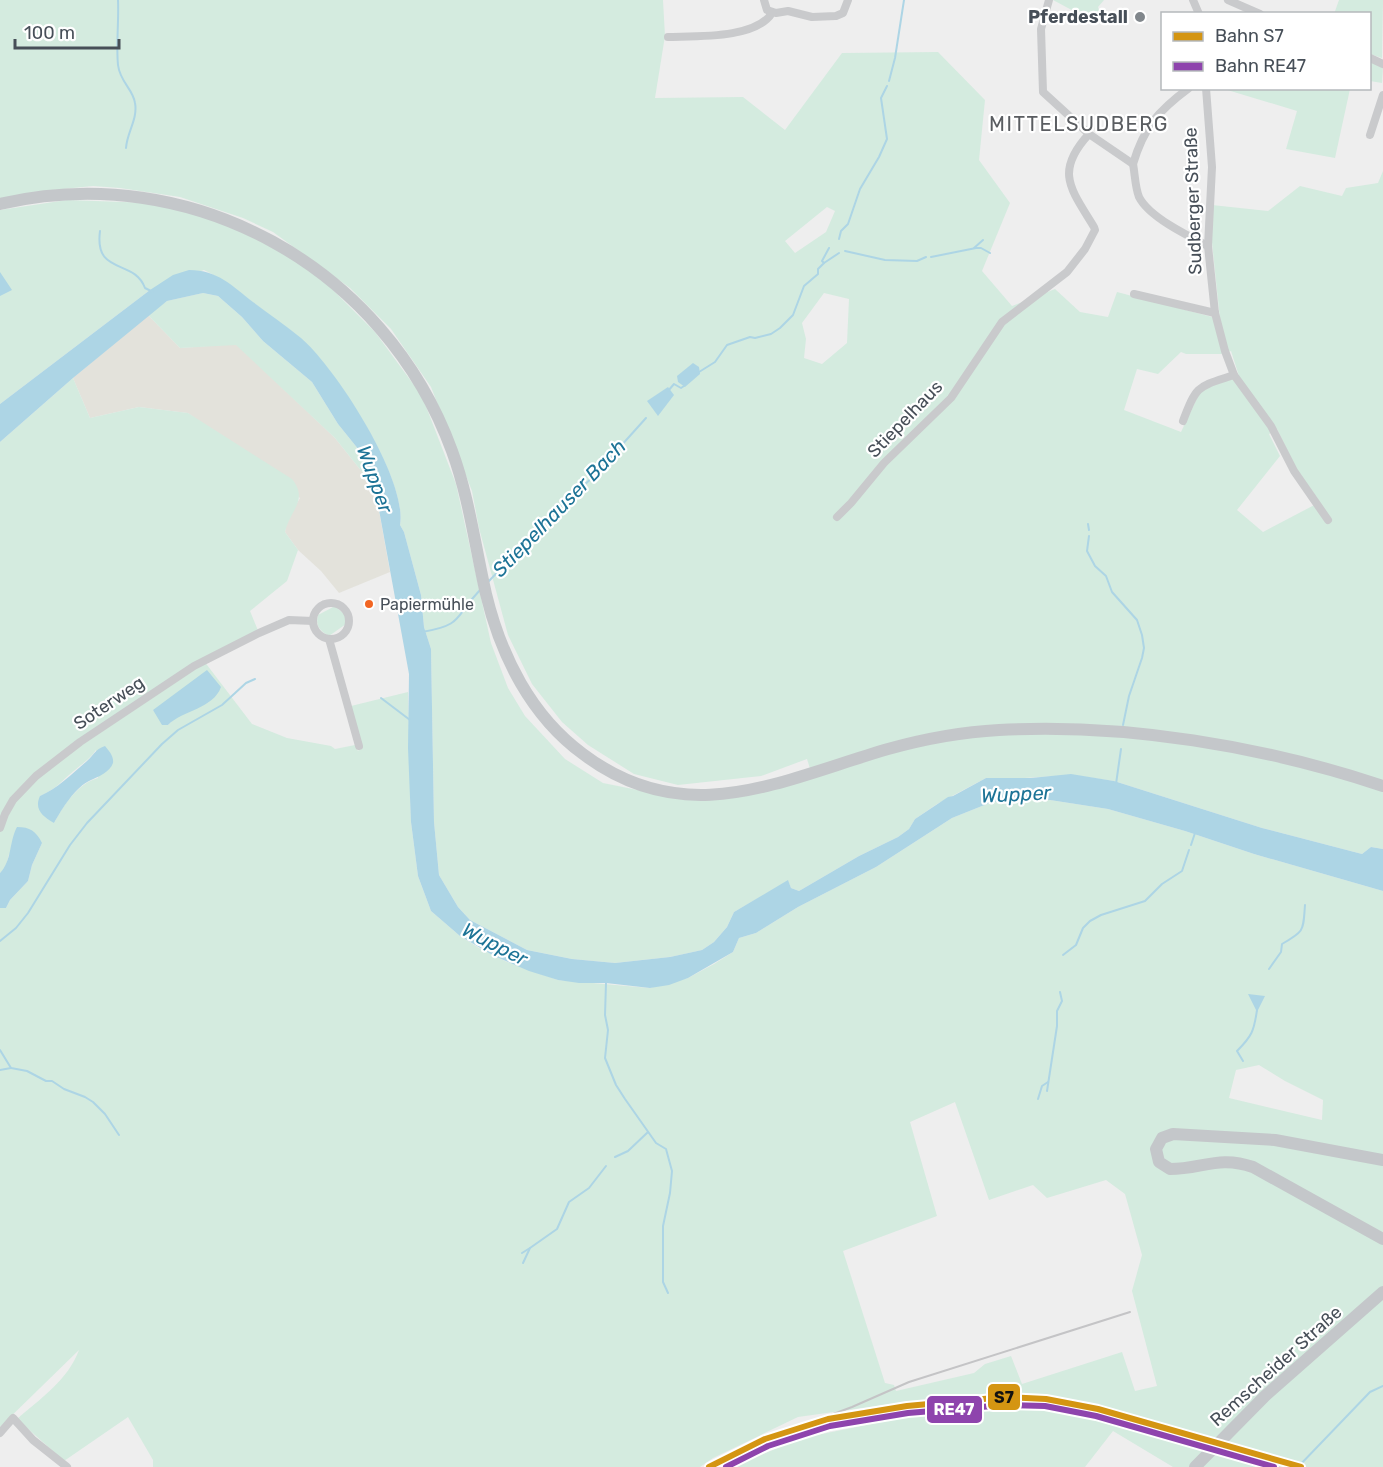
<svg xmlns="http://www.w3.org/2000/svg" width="1383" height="1467" font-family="Rubik,sans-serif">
<rect width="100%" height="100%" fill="#eee"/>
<polygon fill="#e3e2db" points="148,315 180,348 236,344 335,438 375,488 390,572 339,593 321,571 298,550 285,532 287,521 300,498 188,413 139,407 90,418 73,378"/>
<g fill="#d4ebdf" fill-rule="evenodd">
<path d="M0,0H663L665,36L655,98L743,97L785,130L842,53L938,52L985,100L979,160L1010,203L982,271L1012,306L1055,289L1080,312L1108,317L1117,292L1220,319L1211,233L1212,205L1268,211L1300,186L1342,196L1346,188L1378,183L1383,171V849L1371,847L1362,854L1262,828L1114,781L1073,775L994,780L986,778L937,804L915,819L909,829L898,837L859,856L799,891L791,888L788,881L734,912L727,927L714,942L702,950L670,957L615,963L572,959L527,950L470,920L458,907L439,875L434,822L431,649L424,627L421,595L404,532L400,525C408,480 335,368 301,339C291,329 279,323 268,314C247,298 229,282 204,270L150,290L0,404V210L67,200L152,203L194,213L248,234L291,257L324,281L375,332L422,396L456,484L491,643L508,688L525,716L565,759L603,783L668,796L813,778L807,759L761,776L678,785L634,774L588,745L562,722L532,684L508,635L479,528L472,491L431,387L391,329L350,288L273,232L243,218L180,197L120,188L93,186L33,192L0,200ZM827,207L835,211L826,232L795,253L785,241ZM824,293L849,299L847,343L822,364L804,358L806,339L802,323ZM1231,351L1239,376L1201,390L1181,432L1124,410L1137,369L1158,374L1181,352L1186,354H1221ZM1277,429L1296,468L1320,502L1263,532L1237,510L1280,456L1269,434Z"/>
<polygon points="1053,0 1104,0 1098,7 1101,15 1083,16"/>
<polygon points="1339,0 1383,0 1382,58 1370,54 1370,14 1334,14"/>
<polygon points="1370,61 1383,67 1382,83 1370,81"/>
<polygon points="1224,89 1350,89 1335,158 1286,149 1297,111"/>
<polygon points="203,293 218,296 242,317 263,341 312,382 338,424 359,450 375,488 335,438 236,345 180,348 148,315 167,301"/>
<path d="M73,378L90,418L139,407L188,413L292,479C309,500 290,510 285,532L298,550L287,581L250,611L259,633L204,661L252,724L287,738L331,746L335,749L355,745L358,751L361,747L351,706L408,692L411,822L418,876L431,911L460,936L479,948L507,962L558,980L650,988L688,978L714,964L733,952L739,938L756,933L798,907L876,867L952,818L992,802L1020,799L1050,800L1108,809L1185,831L1254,854L1383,891V1467H1173L1113,1431L1085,1467H732L802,1438L901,1418L898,1403L798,1417L713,1458L700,1467H153V1460L128,1417L64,1461L17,1419C40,1399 68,1380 79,1350L0,1427V908H6L10,900L28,881L32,865L42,843L9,854L6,867L0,873V442ZM209,702L175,718L168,725L153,710ZM96,750L98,778C78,783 63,806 54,823L40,796C58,788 61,781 75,770C83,763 90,759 96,750ZM1259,1065L1285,1081L1323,1100L1322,1120L1229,1098L1236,1070ZM955,1102L989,1200L1033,1185L1047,1198L1106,1180L1125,1194L1142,1255L1132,1291L1157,1386L1135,1391L1122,1352L1022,1384L1011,1356L985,1364L974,1373L896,1391L894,1385L885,1383L843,1251L937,1216L910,1122Z"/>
<path d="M335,606L345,615L346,624L329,636C320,631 315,626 318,615Z"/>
</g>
<g fill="#add5e5">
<path d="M189,270C218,270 232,286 253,302C269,314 285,325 301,338C335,367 408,479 400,525L404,532L421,595L424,627L431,649L434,822L439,875L458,907L470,920L527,950L572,959L615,963L670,957L702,950L714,942L727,927L734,912L788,880L791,888L799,891L859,856L898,837L909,829L915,819L948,797L953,796L986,778H1031L1071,774L1114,781L1262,828L1362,854L1371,847L1383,849V891L1254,854L1185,831L1108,809L1050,800L1020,799L992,802L952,818L876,867L798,907L756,933L739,938L733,952L688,978L669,985L650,988L606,983H579L558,980L529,971L494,956L460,936L431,911L418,876L411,822L408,748L409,674L375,488L359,450L338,424L312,382L263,341L242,317L218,296L203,293L167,301L73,378L0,442V404L150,290L173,275Z"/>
<polygon points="0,272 12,290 0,296"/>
<polygon points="693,363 699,367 700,374 685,387 678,382 677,376"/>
<polygon points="668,387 674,395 658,416 647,401"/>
<path d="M207,670L221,687C213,709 183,710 168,725H162L153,710Z"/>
<path d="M105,746C109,751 114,756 113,763C110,772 98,777 91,780C75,787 62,809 54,823C42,816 34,809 40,796C58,788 72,774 87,761C95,754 94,750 105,746Z"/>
<path d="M17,827C30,827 36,831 42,843L32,865L28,881L10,900L6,908H0V873C12,861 9,842 17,827Z"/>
<polygon points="1248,994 1265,996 1257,1012"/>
</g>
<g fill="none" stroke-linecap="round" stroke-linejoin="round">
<g stroke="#add5e5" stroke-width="2">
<path d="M118,0C119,21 116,44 118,65C120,82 133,89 135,103C138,119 127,132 126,148"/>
<polyline points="889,81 895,58 904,0"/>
<path d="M100,231C94,276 134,258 145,288L153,292"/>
<polyline points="839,239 841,231 848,224 860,189 879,157 887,139 881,98 887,86"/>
<polyline points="974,248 983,240"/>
<polyline points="845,251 885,260 917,261 926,257"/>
<polyline points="931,257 976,248 981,248 990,253"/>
<polyline points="824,263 839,253"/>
<polyline points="699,372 715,362 727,345 750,337 755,338 771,334 780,328 793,315 804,286 818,274 818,269 824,263 822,261 829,248"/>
<polyline points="668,391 674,384 681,388 684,386"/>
<polyline points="1088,524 1089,530"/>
<polyline points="1089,536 1087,551 1095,566 1106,576 1112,592 1137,620 1142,635 1144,648 1142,658 1129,696 1123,725"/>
<polyline points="488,582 562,505 593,477 646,418"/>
<path d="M422,632C464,625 454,617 480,590"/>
<polyline points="381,698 410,720"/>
<polyline points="1116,784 1121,749"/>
<polyline points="1191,845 1195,833"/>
<polyline points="0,941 16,928 28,913 70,845 87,823 162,744 178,730 222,705 246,683 255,679"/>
<polyline points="1063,955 1076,945 1083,928 1090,921 1101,915 1145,901 1162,884 1182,871 1189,850"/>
<path d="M1269,969L1281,952L1282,944C1305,931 1303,931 1305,905"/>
<polyline points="606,983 605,1015 608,1030 605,1058 616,1085 625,1099 656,1143 666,1149 672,1171 670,1193 663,1226 663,1282 668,1293"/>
<polyline points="0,1050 11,1068 27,1071 46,1081 52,1081 64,1089 85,1097 93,1102 105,1114 119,1135"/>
<path d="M1243,1061L1237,1051C1252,1036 1254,1031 1257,1010"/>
<polyline points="0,1070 11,1068"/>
<polyline points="1047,1091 1057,1026 1057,1011 1062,1001 1060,992"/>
<polyline points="1038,1099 1042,1086 1048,1082"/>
<polyline points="615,1157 628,1151 648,1132"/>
<polyline points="522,1253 530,1248"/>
<polyline points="523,1263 530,1248 557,1229 569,1202 589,1188 606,1166"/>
<polyline points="1298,1467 1370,1392 1383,1386"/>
</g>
<g stroke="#c9cacc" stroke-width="8">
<polyline points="764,0 767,10 776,13 788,11 812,17 836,16 843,13 848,0"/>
<path d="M1049,0L1041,29L1043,92L1089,134L1133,164C1135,174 1135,187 1139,197C1149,217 1188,236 1208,246"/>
<polyline points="1193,0 1199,14"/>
<polyline points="1228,0 1260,14"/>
<path d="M668,37C696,36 756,39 772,13"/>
<polyline points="1370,58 1383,64"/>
<polyline points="1206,88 1212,167 1208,246 1215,313 1225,351 1234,375 1271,426 1294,471 1328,520"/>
<polyline points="1370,135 1383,95"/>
<path d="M1133,164C1144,127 1158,111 1189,88"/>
<polyline points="1134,294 1215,313"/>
<path d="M1183,421C1197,384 1198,387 1234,375"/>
<path d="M837,517L851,503L884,463L951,398L1002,322L1067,272L1085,249L1095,230L1094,227C1071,189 1054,172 1089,134"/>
<circle cx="331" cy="621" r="18"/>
<polyline points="329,639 359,746"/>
<polyline points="0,828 5,814 13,800 36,776 80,742 194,666 259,633 289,620 313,621"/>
<polyline points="0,1433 13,1418 33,1440 67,1467"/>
</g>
<g stroke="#c4c7ca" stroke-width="12">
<path d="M0,204C191,159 385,267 452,451C469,497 475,546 486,594C501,656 531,716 583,754C686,832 781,780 888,749C924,739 961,732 999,730C1125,723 1263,746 1383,786"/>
<path d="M1383,1160L1275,1140L1173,1134L1162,1138L1156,1149L1159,1162L1170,1169C1202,1169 1219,1155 1253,1167L1383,1239"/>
<polyline points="1195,1467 1265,1396 1383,1292"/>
</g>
<polyline stroke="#c4c4c6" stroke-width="2" points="801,1426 852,1407 909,1382 1130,1312"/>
<g stroke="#fff" stroke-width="10">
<polyline id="rail-1" points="709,1467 765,1439 828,1419 907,1406 1005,1397 1046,1399 1098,1409 1301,1467"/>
</g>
<g stroke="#fff" stroke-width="10">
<polyline id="rail-2" points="726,1467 768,1446 830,1426 908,1413 1005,1405 1045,1406 1096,1416 1274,1467"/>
</g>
<use href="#rail-1" stroke="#d49512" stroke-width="6"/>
<use href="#rail-2" stroke="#8e44ad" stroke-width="6"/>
</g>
<circle fill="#81878c" stroke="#fff" stroke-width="2" cx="1140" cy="17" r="6"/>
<circle fill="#f26522" stroke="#fff" stroke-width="2" cx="369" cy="604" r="5"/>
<g text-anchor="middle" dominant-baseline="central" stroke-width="4.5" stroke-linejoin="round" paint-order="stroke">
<g font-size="16" fill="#474f58" stroke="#fff" text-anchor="start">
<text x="380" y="604">Papiermühle</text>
</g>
<g font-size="18" font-weight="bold" fill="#474f58" stroke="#fff" text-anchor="end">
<text x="1128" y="17">Pferdestall</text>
</g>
<g font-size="18" fill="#474f58" stroke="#fff">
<text transform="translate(1193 201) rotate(-92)">Sudberger Straße</text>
<text transform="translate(905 419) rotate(-46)">Stiepelhaus</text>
<text transform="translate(109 703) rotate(-34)">Soterweg</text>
<text transform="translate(1276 1366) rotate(-42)">Remscheider Straße</text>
</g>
<g font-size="20" letter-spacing="1.5" fill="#5a5d61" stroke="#fff">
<text x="1079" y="124">MITTELSUDBERG</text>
</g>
<g font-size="20" font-style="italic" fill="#1c7396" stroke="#fff">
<text transform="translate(375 479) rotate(70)">Wupper</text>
<text transform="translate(559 508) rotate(-46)">Stiepelhauser Bach</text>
<text transform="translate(1016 794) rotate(-3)">Wupper</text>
<text transform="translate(495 944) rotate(27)">Wupper</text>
</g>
</g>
<g stroke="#fff" stroke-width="2">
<rect x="987" y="1383" width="34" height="28" rx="6" fill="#d49512"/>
<rect x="926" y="1395" width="57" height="29" rx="6" fill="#8e44ad"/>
</g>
<g font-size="16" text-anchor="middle" font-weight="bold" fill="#fff">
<text x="954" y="1415">RE47</text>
</g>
<g font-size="16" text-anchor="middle" font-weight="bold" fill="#111">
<text x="1004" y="1403">S7</text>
</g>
<rect x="1161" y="12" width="210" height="78" fill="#ffffff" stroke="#b5b9bc" stroke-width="1.5"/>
<rect x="1173" y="32" width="30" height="9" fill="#d49512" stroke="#b5b9bc" stroke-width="1.5"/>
<text x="1215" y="42" font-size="18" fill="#474f58">Bahn S7</text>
<rect x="1173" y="62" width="30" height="9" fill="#8e44ad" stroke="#b5b9bc" stroke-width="1.5"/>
<text x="1215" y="72" font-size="18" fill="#474f58">Bahn RE47</text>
<path d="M15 39v9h104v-9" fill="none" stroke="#474f58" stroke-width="3"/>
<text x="24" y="39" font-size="18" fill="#474f58" stroke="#ffffff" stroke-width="4.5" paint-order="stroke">100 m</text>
</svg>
